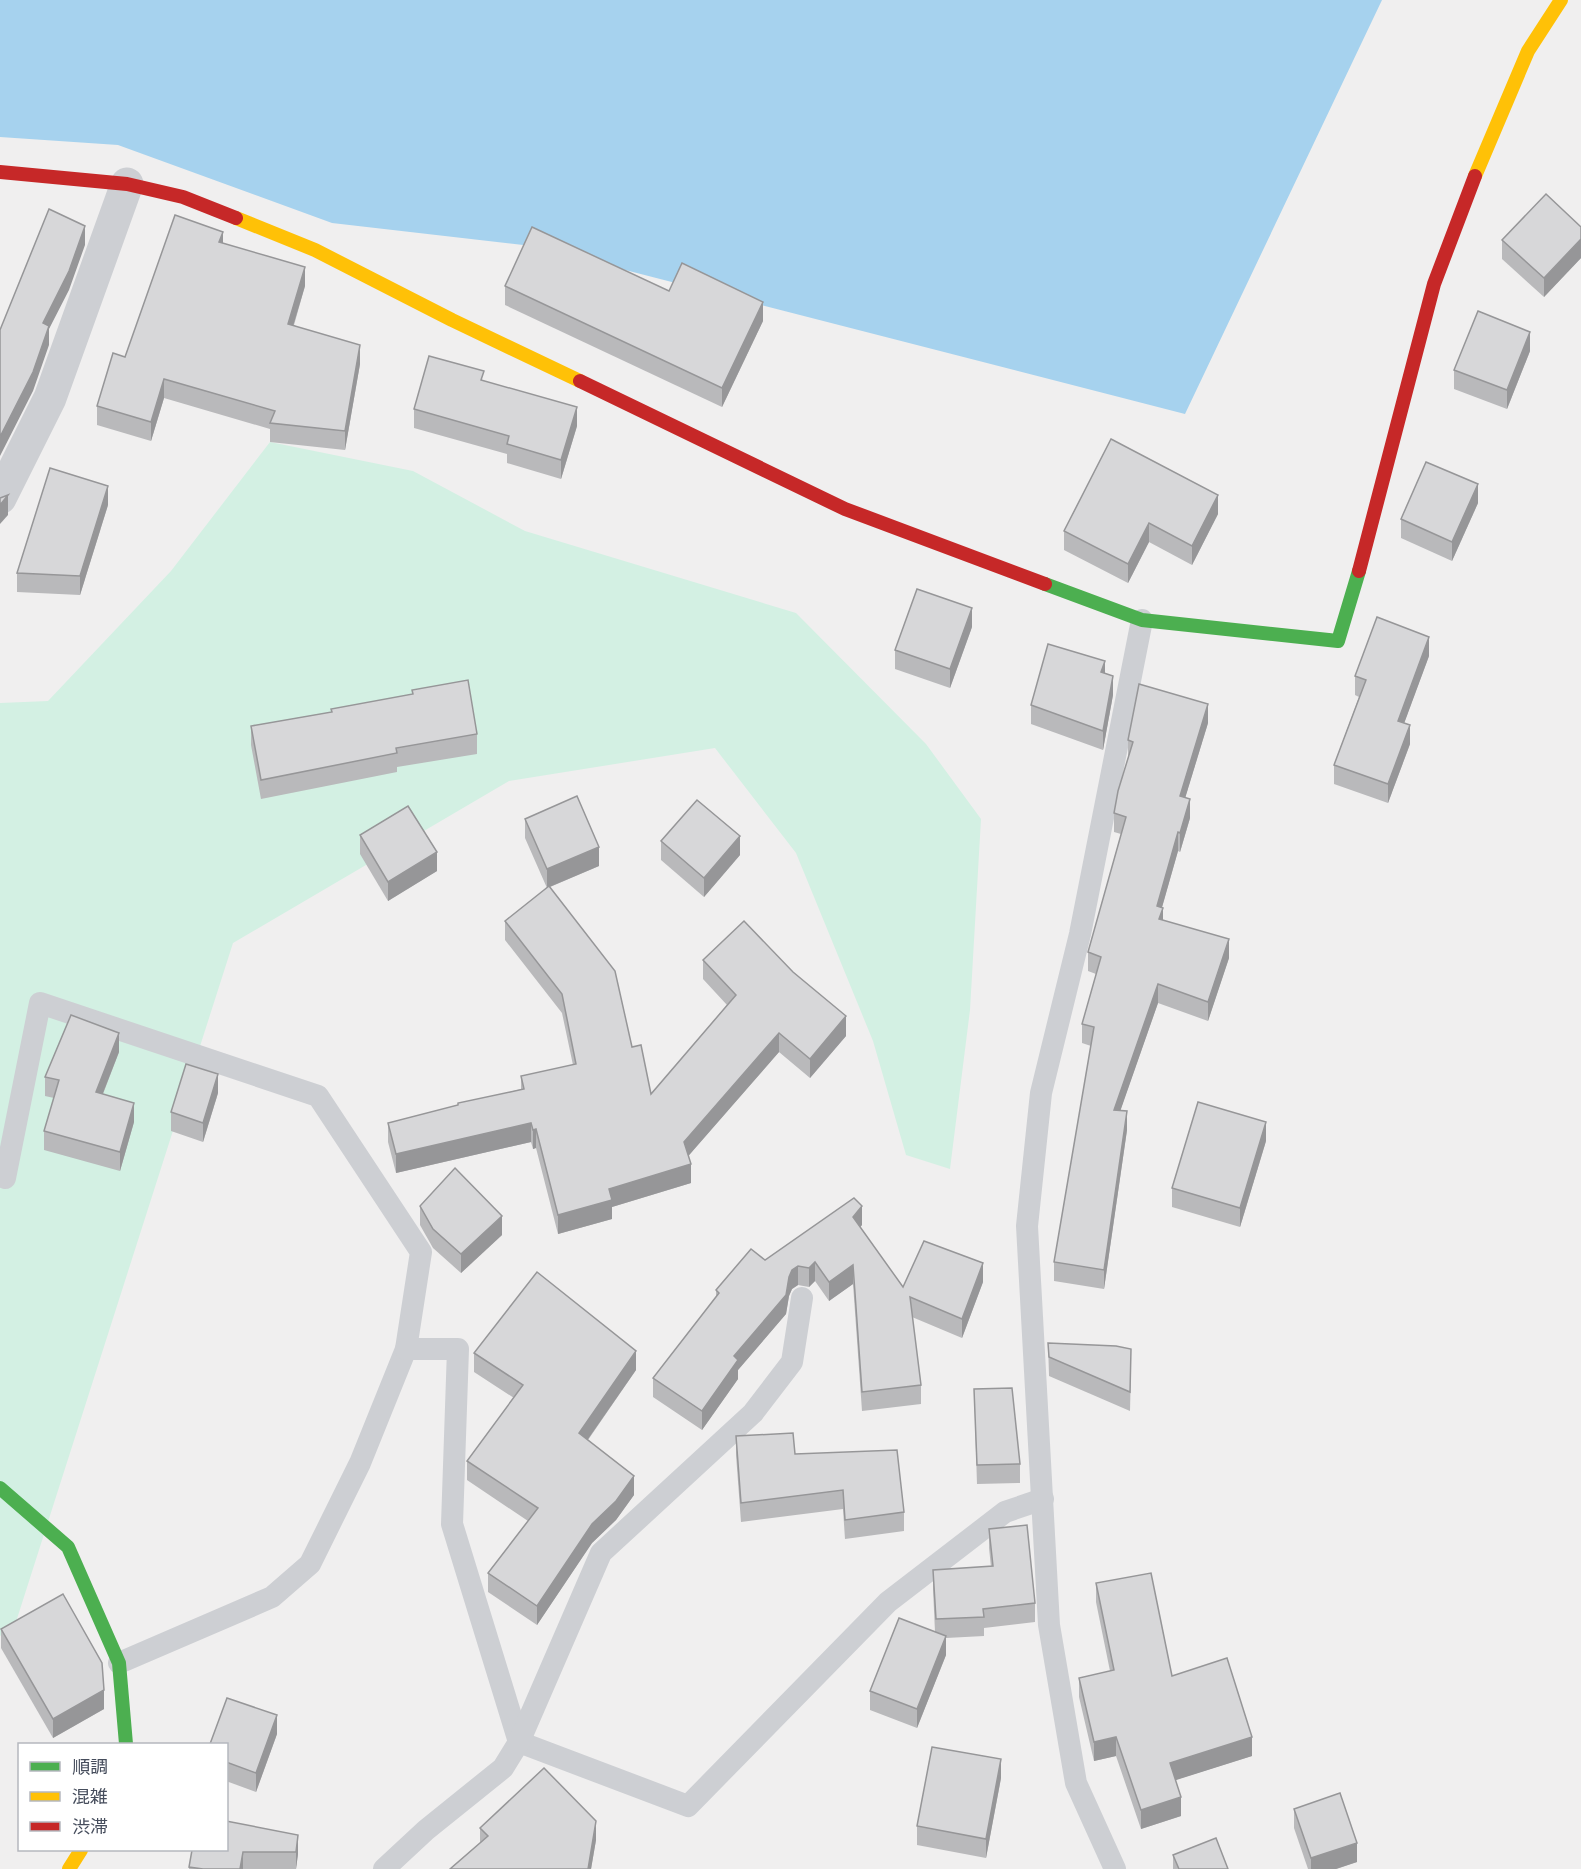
<svg xmlns="http://www.w3.org/2000/svg" width="1581" height="1869" font-family="'Titillium Web','Noto Sans JP',sans-serif">
<rect width="100%" height="100%" fill="#f0efef"/>
<polygon fill="#d3f0e3" points="270,442 413,471 525,531 796,613 926,744 981,819 970,1010 950,1169 906,1155 873,1041 796,853 715,748 509,781 233,943 15,1625 0,1636 0,703 48,701 171,571"/>
<polygon fill="#a6d2ee" points="0,0 1382,0 1185,414 532,246 332,223 118,145 0,137"/>
<g fill="none" stroke-linecap="round" stroke-linejoin="round">
<g stroke="#cdcfd3" stroke-width="22">
<polyline points="5,1178 40,1003 318,1096 421,1252 406,1349 360,1463 310,1564 272,1597 119,1663"/>
<polyline points="406,1349 458,1349 452,1524 519,1742 688,1806 888,1602 1005,1512 1043,1499"/>
<polyline points="384,1869 426,1830 503,1768 519,1742 601,1553 753,1413 792,1362 802,1298"/>
<polyline points="1115,1869 1076,1783 1049,1625 1027,1226 1041,1093 1080,934 1142,620"/>
</g>
<polyline stroke="#cdcfd3" stroke-width="33" points="0,498 50,398 127,184"/>
<g stroke="#4caf50" stroke-width="14">
<polyline points="1045,584 1142,620 1338,641 1359,571"/>
<polyline points="0,1488 68,1547 119,1663 126,1744"/>
</g>
<g stroke="#ffc107" stroke-width="14">
<polyline points="1475,176 1528,51 1561,0"/>
<polyline points="236,218 315,250 452,320 580,381"/>
<polyline points="69,1869 81,1850"/>
</g>
<g stroke="#c62828" stroke-width="14">
<polyline points="0,172 127,184 183,197 236,218"/>
<polyline points="580,381 845,509 1045,584"/>
<polyline points="1359,571 1434,284 1475,176"/>
</g>
</g>
<g fill="#b9b9bb">
<polygon points="1581,227 1581,258 1544,297 1502,259 1502,240"/>
<polygon points="223,243 305,286 294,325 360,364 345,450 270,442 270,429 164,398 151,441 97,425 97,406 125,357"/>
<polygon points="505,286 669,291 763,321 722,407 505,305"/>
<polygon points="1530,351 1507,409 1454,389 1454,370"/>
<polygon points="484,381 577,426 561,479 507,463 507,454 414,428 414,409"/>
<polygon points="1478,503 1452,561 1401,538 1401,519"/>
<polygon points="108,505 80,595 17,592 17,573"/>
<polygon points="1218,514 1192,565 1149,542 1128,583 1064,550 1064,531"/>
<polygon points="972,627 950,688 895,669 895,650"/>
<polygon points="1429,656 1404,723 1410,744 1388,803 1334,784 1334,765 1359,697 1355,695 1355,676"/>
<polygon points="412,690 477,734 477,754 397,767 397,772 261,799 251,745 251,726 331,712 412,694"/>
<polygon points="1113,695 1103,750 1031,724 1031,705"/>
<polygon points="1208,723 1185,798 1190,818 1180,852 1178,851 1162,907 1163,920 1229,958 1208,1021 1158,1003 1120,1111 1127,1130 1104,1289 1054,1281 1054,1262 1091,1046 1082,1043 1082,1024 1096,974 1088,971 1088,952 1121,834 1114,832 1114,813 1128,758 1128,740"/>
<polygon points="525,819 599,866 550,887 632,1047 651,1094 727,1005 703,979 703,960 846,1036 810,1078 779,1052 688,1156 691,1183 612,1207 612,1219 558,1234 536,1148 533,1149 531,1142 396,1173 388,1142 388,1123 521,1089 521,1076 573,1065 562,1013 505,940 505,921 547,888 525,838"/>
<polygon points="360,835 437,871 388,901 360,854"/>
<polygon points="661,841 740,855 704,897 661,860"/>
<polygon points="119,1052 103,1094 134,1122 120,1171 44,1150 44,1131 54,1098 45,1096 45,1077"/>
<polygon points="218,1093 203,1142 171,1131 171,1112"/>
<polygon points="1266,1141 1240,1227 1172,1207 1172,1188"/>
<polygon points="420,1206 502,1235 461,1273 433,1248 420,1225"/>
<polygon points="862,1225 860,1227 903,1287 983,1282 962,1338 912,1317 921,1385 921,1404 862,1411 853,1284 829,1301 815,1281 809,1287 798,1285 792,1289 789,1296 786,1314 738,1370 738,1379 702,1430 653,1397 653,1378 716,1297 716,1290 765,1260"/>
<polygon points="1048,1343 1131,1369 1130,1411 1049,1376"/>
<polygon points="474,1353 636,1370 588,1440 634,1495 616,1520 592,1543 537,1625 488,1592 488,1573 528,1521 467,1480 467,1461 514,1398 474,1372"/>
<polygon points="974,1389 1020,1464 1020,1483 977,1484"/>
<polygon points="736,1436 795,1454 904,1512 904,1531 845,1539 843,1509 741,1522 736,1455"/>
<polygon points="989,1529 1035,1603 1035,1622 984,1628 984,1636 946,1638 946,1655 917,1728 870,1710 870,1691 935,1632 933,1589 933,1570 991,1567 989,1548"/>
<polygon points="1096,1583 1172,1676 1252,1756 1175,1780 1181,1816 1141,1829 1116,1756 1094,1761 1079,1697 1079,1678 1110,1671 1096,1602"/>
<polygon points="1,1629 104,1709 53,1738 1,1648"/>
<polygon points="277,1734 256,1792 226,1781 226,1744"/>
<polygon points="1001,1778 986,1858 917,1845 917,1826"/>
<polygon points="1294,1809 1357,1862 1336,1869 1308,1869 1294,1828"/>
<polygon points="480,1828 596,1840 591,1869 450,1869 480,1843"/>
<polygon points="298,1835 298,1854 296,1869 189,1869 189,1867"/>
<polygon points="1173,1855 1228,1869 1173,1869"/>
</g>
<g fill="#969698">
<polygon points="85,226 85,245 69,290 49,329 49,345 33,391 0,456 0,437 43,323"/>
<polygon points="223,232 223,251 219,242"/>
<polygon points="1581,239 1581,258 1544,297 1544,278"/>
<polygon points="305,267 305,286 288,343 288,324"/>
<polygon points="763,302 763,321 722,407 722,388"/>
<polygon points="1530,332 1530,351 1507,409 1507,390"/>
<polygon points="360,345 360,364 345,450 345,431"/>
<polygon points="164,379 164,398 151,441 151,422"/>
<polygon points="577,407 577,426 561,479 561,460"/>
<polygon points="1478,484 1478,503 1452,561 1452,542"/>
<polygon points="108,486 108,505 80,595 80,576"/>
<polygon points="8,495 8,515 0,524 0,505"/>
<polygon points="1218,495 1218,514 1192,565 1192,546"/>
<polygon points="1149,523 1149,542 1128,583 1128,564"/>
<polygon points="972,608 972,627 950,688 950,669"/>
<polygon points="1429,637 1429,656 1398,740 1398,721"/>
<polygon points="1105,661 1105,680 1101,672"/>
<polygon points="1113,676 1113,695 1103,750 1103,731"/>
<polygon points="1208,704 1208,723 1180,815 1180,796"/>
<polygon points="1410,725 1410,744 1388,803 1388,784"/>
<polygon points="1190,799 1190,818 1180,852 1180,833"/>
<polygon points="1178,832 1178,851 1157,925 1157,906"/>
<polygon points="740,836 740,855 704,897 704,878"/>
<polygon points="599,847 599,866 547,888 547,869"/>
<polygon points="437,852 437,871 388,901 388,882"/>
<polygon points="1163,908 1163,927 1159,919"/>
<polygon points="1229,939 1229,958 1208,1021 1208,1002"/>
<polygon points="1158,984 1158,1003 1114,1129 1114,1110"/>
<polygon points="846,1016 846,1036 810,1078 810,1059"/>
<polygon points="119,1033 119,1052 96,1111 96,1092"/>
<polygon points="779,1033 779,1052 684,1161 684,1142"/>
<polygon points="218,1074 218,1093 203,1142 203,1123"/>
<polygon points="134,1103 134,1122 120,1171 120,1152"/>
<polygon points="1127,1111 1127,1130 1104,1289 1104,1270"/>
<polygon points="1266,1122 1266,1141 1240,1227 1240,1208"/>
<polygon points="531,1123 531,1142 396,1173 396,1154"/>
<polygon points="536,1129 536,1148 533,1149 533,1130"/>
<polygon points="691,1164 691,1183 612,1207 612,1219 558,1234 558,1215 609,1189"/>
<polygon points="862,1206 862,1225 853,1236 853,1217"/>
<polygon points="502,1216 502,1235 461,1273 461,1254"/>
<polygon points="815,1262 815,1281 809,1287 809,1268"/>
<polygon points="983,1263 983,1282 962,1338 962,1319"/>
<polygon points="853,1265 853,1284 829,1301 829,1282"/>
<polygon points="798,1266 798,1285 792,1289 789,1296 786,1314 738,1370 738,1379 702,1430 702,1411 734,1356 789,1277 792,1270"/>
<polygon points="636,1351 636,1370 579,1452 579,1433"/>
<polygon points="634,1476 634,1495 616,1520 592,1543 537,1625 537,1606 592,1524"/>
<polygon points="946,1636 946,1655 917,1728 917,1709"/>
<polygon points="104,1690 104,1709 53,1738 53,1719"/>
<polygon points="277,1715 277,1734 256,1792 256,1773"/>
<polygon points="1116,1737 1116,1756 1094,1761 1094,1742"/>
<polygon points="1252,1737 1252,1756 1170,1782 1170,1763"/>
<polygon points="1001,1759 1001,1778 986,1858 986,1839"/>
<polygon points="1181,1797 1181,1816 1141,1829 1141,1810"/>
<polygon points="596,1821 596,1840 591,1869 588,1869"/>
<polygon points="298,1835 298,1854 296,1869 296,1852"/>
<polygon points="1357,1843 1357,1862 1336,1869 1311,1869 1311,1858"/>
<polygon points="243,1852 243,1869 240,1869"/>
</g>
<g fill="#d7d7d9" stroke="#969698" stroke-width="1.5">
<polygon points="1546,194 1581,227 1581,239 1544,278 1502,240"/>
<polygon points="49,209 85,226 69,271 43,323 49,326 33,372 0,437 0,330"/>
<polygon points="175,215 223,232 219,242 305,267 288,324 360,345 345,431 270,423 275,411 164,379 151,422 97,406 113,353 125,357"/>
<polygon points="532,227 669,291 682,263 763,302 722,388 505,286"/>
<polygon points="1478,311 1530,332 1507,390 1454,370"/>
<polygon points="429,356 484,371 481,380 577,407 561,460 507,444 509,436 414,409"/>
<polygon points="1111,439 1218,495 1192,546 1149,523 1128,564 1064,531"/>
<polygon points="1426,462 1478,484 1452,542 1401,519"/>
<polygon points="50,468 108,486 80,576 17,573"/>
<polygon points="8,495 0,505 0,498"/>
<polygon points="917,589 972,608 950,669 895,650"/>
<polygon points="1377,617 1429,637 1398,721 1410,725 1388,784 1334,765 1366,680 1355,676"/>
<polygon points="1048,644 1105,661 1101,672 1113,676 1103,731 1031,705"/>
<polygon points="468,680 477,734 396,748 397,753 261,780 251,726 332,712 331,709 413,694 412,690"/>
<polygon points="1139,684 1208,704 1180,796 1190,799 1180,833 1178,832 1157,906 1163,908 1159,919 1229,939 1208,1002 1158,984 1114,1110 1127,1111 1104,1270 1054,1262 1094,1027 1082,1024 1101,957 1088,952 1126,817 1114,813 1118,791 1133,742 1128,740"/>
<polygon points="577,796 599,847 547,869 525,819"/>
<polygon points="697,800 740,836 704,878 661,841"/>
<polygon points="408,806 437,852 388,882 360,835"/>
<polygon points="549,886 615,971 632,1047 641,1045 651,1094 736,995 703,960 744,921 793,972 846,1016 810,1059 779,1033 684,1142 691,1164 609,1189 612,1200 558,1215 536,1129 533,1130 531,1123 396,1154 388,1123 458,1105 458,1103 524,1089 521,1076 576,1064 562,994 505,921"/>
<polygon points="71,1015 119,1033 96,1092 134,1103 120,1152 44,1131 59,1080 45,1077"/>
<polygon points="186,1064 218,1074 203,1123 171,1112"/>
<polygon points="1198,1102 1266,1122 1240,1208 1172,1188"/>
<polygon points="455,1168 502,1216 461,1254 433,1229 420,1206"/>
<polygon points="854,1198 862,1206 853,1217 903,1287 924,1241 983,1263 962,1319 910,1297 921,1385 862,1392 853,1265 829,1282 815,1262 809,1268 798,1266 792,1270 789,1277 786,1295 734,1356 738,1360 702,1411 653,1378 719,1293 716,1290 751,1249 765,1260"/>
<polygon points="537,1272 636,1351 579,1433 634,1476 616,1501 592,1524 537,1606 488,1573 538,1508 467,1461 523,1385 474,1353"/>
<polygon points="1048,1343 1116,1346 1131,1349 1130,1392 1049,1357"/>
<polygon points="1012,1388 1020,1464 977,1465 974,1389"/>
<polygon points="793,1433 795,1454 897,1450 904,1512 845,1520 843,1490 741,1503 736,1436"/>
<polygon points="1027,1525 1035,1603 983,1609 984,1617 936,1619 933,1570 993,1566 989,1529"/>
<polygon points="1151,1573 1172,1676 1227,1658 1252,1737 1170,1763 1181,1797 1141,1810 1116,1737 1094,1742 1079,1678 1114,1670 1096,1583"/>
<polygon points="63,1594 102,1663 104,1690 53,1719 1,1629"/>
<polygon points="899,1618 946,1636 917,1709 870,1691"/>
<polygon points="227,1698 277,1715 256,1773 226,1762 226,1744 210,1744"/>
<polygon points="932,1747 1001,1759 986,1839 917,1826"/>
<polygon points="544,1768 596,1821 588,1869 450,1869 488,1836 480,1828"/>
<polygon points="1340,1793 1357,1843 1311,1858 1294,1809"/>
<polygon points="226,1821 298,1835 296,1852 243,1852 240,1869 203,1869 189,1867 192,1850 226,1850"/>
<polygon points="1216,1838 1228,1869 1179,1869 1173,1855"/>
</g>
<rect x="18" y="1743" width="210" height="108" fill="#ffffff" stroke="#b5b8be" stroke-width="1.5"/>
<rect x="30" y="1762" width="30" height="9" fill="#4caf50" stroke="#b5b8be" stroke-width="1.5"/>
<text x="72" y="1773" font-size="18" fill="#464d5c">順調</text>
<rect x="30" y="1792" width="30" height="9" fill="#ffc107" stroke="#b5b8be" stroke-width="1.5"/>
<text x="72" y="1803" font-size="18" fill="#464d5c">混雑</text>
<rect x="30" y="1822" width="30" height="9" fill="#c62828" stroke="#b5b8be" stroke-width="1.5"/>
<text x="72" y="1833" font-size="18" fill="#464d5c">渋滞</text>
</svg>
